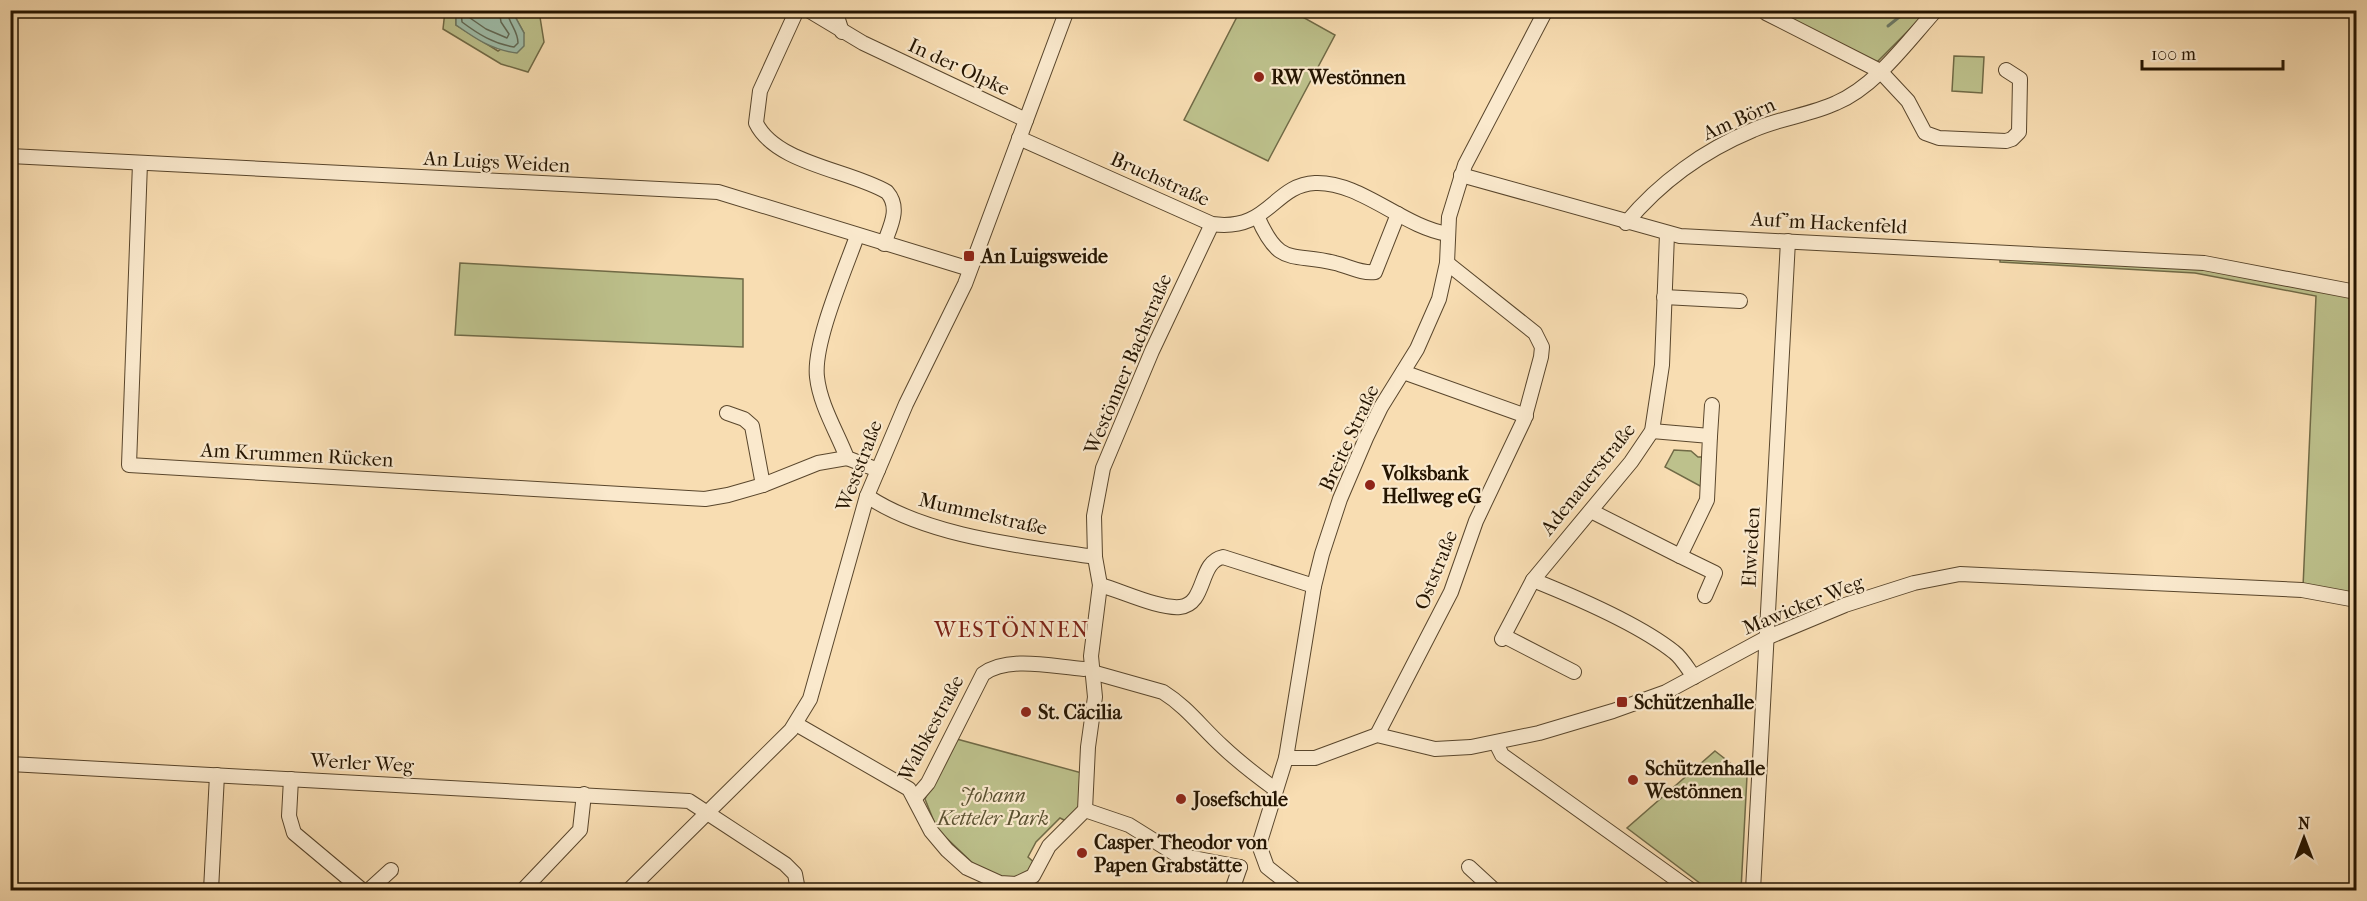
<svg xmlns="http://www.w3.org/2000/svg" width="2367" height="901" font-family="'IM FELL French Canon',serif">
<rect width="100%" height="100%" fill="#f8ddb2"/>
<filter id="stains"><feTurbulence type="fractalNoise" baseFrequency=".00333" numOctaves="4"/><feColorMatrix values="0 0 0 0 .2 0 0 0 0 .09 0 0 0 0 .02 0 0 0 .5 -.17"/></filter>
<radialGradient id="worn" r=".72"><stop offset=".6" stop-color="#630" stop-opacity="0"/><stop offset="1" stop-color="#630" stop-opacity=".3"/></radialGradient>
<g fill="#bdc18c" stroke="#706a46" stroke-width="1.5">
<polygon points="445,11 456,11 456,25 498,51 524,33 512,11 539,11 544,42 528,72 501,64 443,29"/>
<polygon points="1240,11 1292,11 1335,35 1268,161 1184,120"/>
<polygon points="1771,11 1928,11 1877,62"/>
<polygon points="1954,56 1984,57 1982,93 1952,91"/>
<polygon points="2000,253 2203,265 2356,296 2356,598 2303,587 2316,296 2195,273 2000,262"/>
<polygon points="460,263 743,279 743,347 455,335"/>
<polygon points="1674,450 1691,451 1698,457 1704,457 1702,487 1665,467"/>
<polygon points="953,738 1082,773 1082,809 1068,822 1060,818 1036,842 1028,857 1036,864 1023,878 998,878 981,871 937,829 925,799"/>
<polygon points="1715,751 1747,776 1741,890 1709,890 1627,828"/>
</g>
<path fill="#9ebca8" stroke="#6d7965" stroke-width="1.5" d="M456,10L512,11L524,33V46L517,53C492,50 476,39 456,25Z"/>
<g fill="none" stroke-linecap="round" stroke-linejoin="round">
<g stroke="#616854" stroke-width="1.5">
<path d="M461,10L462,22C478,34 494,44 514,47L518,43C518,30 508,23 507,10"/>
<polyline points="468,10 470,18 486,29 507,38 509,34 501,22 499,10"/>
</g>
<polyline stroke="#6d7965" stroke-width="3" points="1888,26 1908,10"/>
<g stroke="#59462c" stroke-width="16">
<g id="minor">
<path d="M797,10L760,91L756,123C776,164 850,170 887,192C901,208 890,227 884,244"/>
<polyline points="808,10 863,43 1026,120"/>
<polyline points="835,10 842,32"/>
<polyline points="1766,13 1880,71 1908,101 1925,133 1939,138 2006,141 2012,139 2019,132 2020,79 2006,70"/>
<path d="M1019,138L1212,224C1269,232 1273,185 1315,183C1360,181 1403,227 1448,234"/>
<polyline points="10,156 718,192 970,269"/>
<polyline points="140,163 129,465 705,499 728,495 763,485"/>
<polyline points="1461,175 1680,236 2204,263 2356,292"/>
<path d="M1258,218C1280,268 1292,252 1335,263C1348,266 1362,274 1375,272L1398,214"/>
<path d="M1626,223C1660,182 1705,150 1753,130C1780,118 1810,115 1836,103C1876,86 1907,42 1936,10"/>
<path d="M857,236C845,270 813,343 817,377C820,405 837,432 847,458L878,470"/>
<polyline points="1664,297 1740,301"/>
<polyline points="1403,372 1526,416"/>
<polyline points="727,413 744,419 752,426 763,485 818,463 847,458"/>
<polyline points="1652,431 1710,436 1707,500 1680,556 1715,573 1705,596"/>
<polyline points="1710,436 1712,405"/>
<path d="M867,496C928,537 1023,546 1095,557"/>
<polyline points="1591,511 1680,556"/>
<path d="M1533,580C1573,596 1640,625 1674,652C1682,658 1688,669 1694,677"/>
<path d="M1100,585C1122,591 1159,609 1180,607C1207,604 1198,562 1223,557L1314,586"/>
<polyline points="1504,636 1574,672"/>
<polyline points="1502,639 1533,580 1631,462 1652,431 1662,365 1667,234"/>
<path d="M1092,672L1163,692C1187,707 1202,728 1223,747C1239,762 1257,776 1275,789"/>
<polyline points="796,724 909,789 931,831 947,850 967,868 1000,883 1016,884 1033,876 1049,846 1085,810 1088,747 1095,697 1091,656 1100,585 1095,557 1094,516 1103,468 1152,351 1212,224"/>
<polyline points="1377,735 1451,592 1476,521 1524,420 1541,357 1542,347 1535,333 1447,263"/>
<polyline points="1496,743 1502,755 1691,890"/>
<polyline points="1286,758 1315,758 1377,735 1435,749 1471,747 1539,733 1613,711 1666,692 1766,638 1845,605 1914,583 1960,574 2302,590 2356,600"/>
<polyline points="10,764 689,801 785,864 795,874 798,890"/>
<polyline points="291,779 289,816 294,833 362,890"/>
<path d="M916,797L928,783L983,674C1009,655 1054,667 1084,669"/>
<polyline points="1085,810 1129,825 1177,855 1240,867"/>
<polyline points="1469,867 1494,890"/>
<polyline points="211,890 217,775"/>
<polyline points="369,890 391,870"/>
<polyline points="523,890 580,830 584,794"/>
<polyline points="629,890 791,730 810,699 867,496 906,404 965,284 1067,10"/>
<polyline points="1232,890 1240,867"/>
<polyline points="1296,890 1267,867 1259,845 1286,758 1314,586 1322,554 1340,499 1366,438 1381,407 1417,349 1439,299 1447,263 1449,217 1465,165 1546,10"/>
<polyline points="1753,890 1788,241"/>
</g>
</g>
<use href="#minor" stroke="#fae9cd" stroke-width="14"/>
</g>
<g fill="#8f2418" stroke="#fae9cd" stroke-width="2">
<circle cx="1259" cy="77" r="6"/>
<rect x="963" y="250" width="12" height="12" rx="3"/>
<circle cx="1370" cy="485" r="6"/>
<rect x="1616" y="696" width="12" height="12" rx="3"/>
<circle cx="1026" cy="712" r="6"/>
<circle cx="1633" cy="780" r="6"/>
<circle cx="1181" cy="799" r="6"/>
<circle cx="1082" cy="853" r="6"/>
</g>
<g text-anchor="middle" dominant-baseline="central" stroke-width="4.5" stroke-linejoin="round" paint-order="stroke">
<g font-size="20" fill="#241400" stroke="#fae9cd">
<text transform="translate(959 67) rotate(25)">In der Olpke</text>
<text transform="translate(1739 119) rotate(-24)">Am Börn</text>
<text transform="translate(497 162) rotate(3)">An Luigs Weiden</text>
<text transform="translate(1160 179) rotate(24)">Bruchstraße</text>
<text transform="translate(1829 223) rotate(3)">Auf'm Hackenfeld</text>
<text transform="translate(1128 364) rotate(-67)">Westönner Bachstraße</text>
<text transform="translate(1349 438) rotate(-65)">Breite Straße</text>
<text transform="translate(297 455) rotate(3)">Am Krummen Rücken</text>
<text transform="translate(859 466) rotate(-69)">Weststraße</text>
<text transform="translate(1588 479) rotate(-51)">Adenauerstraße</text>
<text transform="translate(983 514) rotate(13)">Mummelstraße</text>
<text transform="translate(1751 547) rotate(-87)">Elwieden</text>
<text transform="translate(1436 570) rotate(-68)">Oststraße</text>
<text transform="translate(1803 605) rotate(-22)">Mawicker Weg</text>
<text transform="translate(931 728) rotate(-62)">Walbkestraße</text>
<text transform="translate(362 763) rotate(3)">Werler Weg</text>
</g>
<g font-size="20" font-weight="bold" fill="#241400" stroke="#fae9cd" text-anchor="start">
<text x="1271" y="77">RW Westönnen</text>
<text x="981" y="256">An Luigsweide</text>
<text x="1382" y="473">Volksbank<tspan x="1382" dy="23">Hellweg eG</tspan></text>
<text x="1634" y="702">Schützenhalle</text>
<text x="1038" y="712">St. Cäcilia</text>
<text x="1645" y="768">Schützenhalle<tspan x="1645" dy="23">Westönnen</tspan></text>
<text x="1193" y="799">Josefschule</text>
<text x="1094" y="842">Casper Theodor von<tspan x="1094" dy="23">Papen Grabstätte</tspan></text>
</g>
<g font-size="20" font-style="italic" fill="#5a5131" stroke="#fae9cd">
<text x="993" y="795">Johann<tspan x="993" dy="23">Ketteler Park</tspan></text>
</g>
<g font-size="22" letter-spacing="1.5" fill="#7a1f14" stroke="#fae9cd">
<text x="1012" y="630">WESTÖNNEN</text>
</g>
</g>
<rect width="2367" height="901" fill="none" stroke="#f8ddb2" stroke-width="36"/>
<rect x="12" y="12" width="2343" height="877" fill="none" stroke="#241400" stroke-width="3"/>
<rect x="18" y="18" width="2331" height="865" fill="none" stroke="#241400" stroke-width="1.5"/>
<g transform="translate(2304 838)" stroke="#fae9cd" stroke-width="4.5" paint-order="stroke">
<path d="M0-4.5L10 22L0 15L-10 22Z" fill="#241400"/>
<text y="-9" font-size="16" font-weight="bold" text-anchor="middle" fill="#241400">N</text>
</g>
<path d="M2142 60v9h141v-9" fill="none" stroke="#241400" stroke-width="3"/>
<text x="2151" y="60" font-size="18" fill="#241400" stroke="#fae9cd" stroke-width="4.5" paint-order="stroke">100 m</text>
<rect width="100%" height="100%" filter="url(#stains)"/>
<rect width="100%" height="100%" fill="url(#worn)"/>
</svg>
